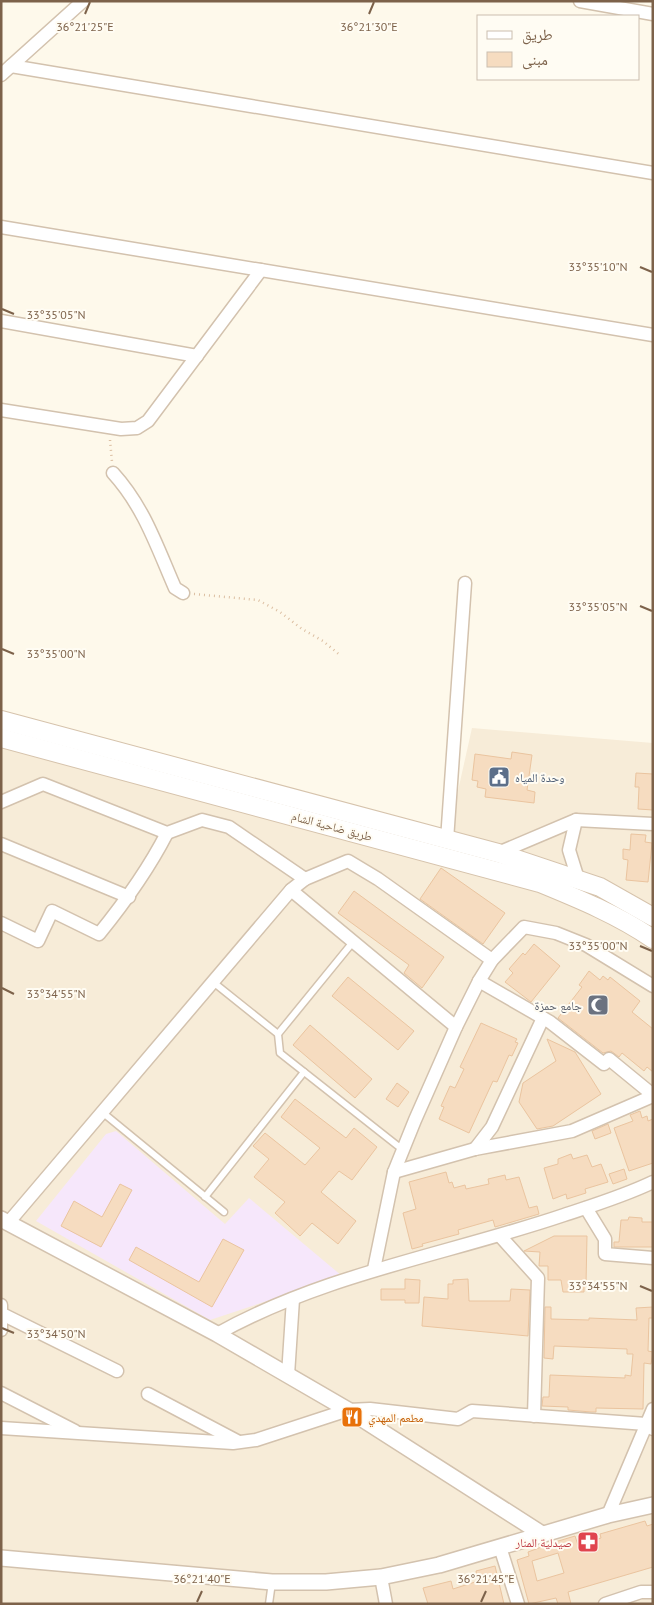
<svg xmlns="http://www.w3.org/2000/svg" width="654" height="1605" font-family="'PT Sans','Noto Naskh Arabic',sans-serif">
<rect width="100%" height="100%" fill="#fef9eb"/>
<polygon fill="#f7ecd8" points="1,724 447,840 472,728 653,743 653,1604 1,1604"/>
<polygon fill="#f6e7fb" points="116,1131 225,1224 249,1198 342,1276 210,1320 36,1221 106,1134"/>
<g fill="#f6dcc0" stroke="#eac49f" fill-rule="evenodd">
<polygon points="512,752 532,755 527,790 535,792 534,803 485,797 486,789 477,787 478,781 472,780 475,754 511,759"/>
<polygon points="636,773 653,774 653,810 638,809 639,787 635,787"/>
<polygon points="631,834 646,835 645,842 652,843 648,882 626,880 628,860 623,859 623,849 630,850"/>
<polygon points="441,868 505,913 483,944 420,899"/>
<polygon points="354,891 444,957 422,988 404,973 409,965 338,913"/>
<polygon points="534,944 560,966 531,1002 505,982 513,973 509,969 523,953 525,955"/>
<polygon points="589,971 600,980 603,976 608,980 610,977 640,1001 632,1012 653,1029 653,1072 647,1067 644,1071 622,1053 619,1057 611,1051 603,1053 558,1018 582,987 579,985"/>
<polygon points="348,977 414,1031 398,1050 332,996"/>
<polygon points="481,1023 517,1039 515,1042 518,1043 512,1056 509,1055 497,1082 493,1081 469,1133 439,1119 444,1107 441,1106 450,1086 455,1088 464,1069 460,1067"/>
<polygon points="310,1025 372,1079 355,1098 293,1045"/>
<polygon points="547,1039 575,1052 601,1094 553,1126 537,1129 519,1102 523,1083 556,1061"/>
<polygon points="397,1083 409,1092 398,1107 386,1099"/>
<polygon points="295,1099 346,1138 354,1128 377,1147 352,1180 339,1171 321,1192 356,1221 338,1244 312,1223 300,1236 275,1213 285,1202 254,1177 269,1159 253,1146 265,1133 305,1165 320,1148 281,1117"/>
<polygon points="640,1111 642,1118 647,1116 648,1121 653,1119 653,1163 629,1171 614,1128 633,1121 630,1115"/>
<polygon points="608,1124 611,1133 595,1139 592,1131"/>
<polygon points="571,1154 573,1159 587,1155 592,1167 601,1164 608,1182 585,1189 586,1193 567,1199 566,1194 553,1199 544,1168 558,1164 558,1159"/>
<polygon points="624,1169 627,1179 613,1184 609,1174"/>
<polygon points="446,1172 449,1183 452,1182 454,1188 465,1185 466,1189 489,1184 488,1179 505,1175 506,1180 519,1177 529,1208 537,1206 539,1214 495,1227 493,1220 458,1230 459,1234 422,1244 423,1246 412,1249 403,1213 416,1209 409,1182"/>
<polygon points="120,1184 132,1190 101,1247 61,1226 74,1201 102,1217"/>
<polygon points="629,1217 642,1218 642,1222 653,1222 653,1247 614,1247 614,1242 619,1242 621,1220 628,1220"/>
<polygon points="554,1236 587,1236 586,1284 584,1284 584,1292 563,1292 561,1280 548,1280 548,1266 539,1266 540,1252 524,1251"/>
<polygon points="223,1239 244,1250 212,1307 129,1260 136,1247 199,1282"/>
<polygon points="405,1279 420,1280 419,1303 405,1303 405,1300 381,1300 381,1289 405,1289"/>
<polygon points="468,1279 469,1301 510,1301 511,1289 530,1290 528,1336 422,1326 424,1297 448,1299 448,1284 453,1284 453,1280"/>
<polygon points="545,1307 551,1307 551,1319 589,1320 589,1318 637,1320 636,1308 653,1307 653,1318 649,1318 648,1351 653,1352 651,1364 644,1363 643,1409 596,1408 596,1412 591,1412 568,1410 568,1407 542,1406 543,1397 549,1397 550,1375 625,1378 625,1375 631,1376 633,1354 627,1354 627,1349 554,1346 553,1359 544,1358"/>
<path d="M645,1521L647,1526L653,1524V1567L568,1592L571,1604H558L556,1598L529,1604L517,1560L529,1556L528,1552L555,1542L575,1536L578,1545L601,1538L600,1534ZM558,1553L564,1573L537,1581L532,1561Z"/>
<polygon points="495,1566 504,1604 428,1604 423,1588 451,1581 453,1589 478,1581 476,1571"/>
</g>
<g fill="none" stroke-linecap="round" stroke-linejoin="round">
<g stroke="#d3c2ae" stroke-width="9">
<g id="service">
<polyline points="353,942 278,1034 280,1053 403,1150"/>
<polyline points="213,982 278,1034"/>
<polyline points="102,1112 224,1212"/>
<polyline points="205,1197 304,1072"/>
<polyline points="269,1604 272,1582"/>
</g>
</g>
<g stroke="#d3c2ae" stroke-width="15">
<g id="minor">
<polyline points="580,1 653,14"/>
<polyline points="11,66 653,173"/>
<polyline points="1,75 83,1"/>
<polyline points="1,227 653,335"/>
<polyline points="1,321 197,356"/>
<polyline points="1,410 121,429 137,428 148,421 261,270"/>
<path d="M113,473C144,507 157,547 175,588L183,593"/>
<polyline points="1,802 43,784 167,833 202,820 229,827 305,879"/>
<polyline points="576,820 569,850 578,879"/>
<polyline points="447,840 465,583"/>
<polyline points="1,844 129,897"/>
<polyline points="498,853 576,820 653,824"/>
<polyline points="291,890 456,1027"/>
<path d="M1,923L38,941L52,911L99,934C125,902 148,870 167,833"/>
<polyline points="479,981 550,1022 604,1064 609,1059 653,1095"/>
<polyline points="475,1149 492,1127 543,1018"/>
<polyline points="394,1172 475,1149 572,1131 653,1096"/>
<polyline points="586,1208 605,1239 605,1254 653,1258"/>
<polyline points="8,1223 291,890 305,879 348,861 378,879 492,960"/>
<polyline points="501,1237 538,1278 534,1416"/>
<polyline points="374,1269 394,1172 415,1120 456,1027 479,981 492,960 524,927 556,933 586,945 653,986"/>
<polyline points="1,1305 1,1330"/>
<polyline points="2,1314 117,1371"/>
<path d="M217,1334C324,1274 449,1254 564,1215C594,1205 624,1196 653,1182"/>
<polyline points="288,1375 293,1299"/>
<polyline points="1,1393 75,1431"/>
<polyline points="148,1394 237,1441"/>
<polyline points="1,1428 233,1443 256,1440 348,1410 370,1409 458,1419 472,1411 646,1424 653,1429"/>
<polyline points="608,1515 653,1409"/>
<polyline points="500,1547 518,1604"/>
<polyline points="381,1577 386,1604"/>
<polyline points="605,1604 641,1592 653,1592"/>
</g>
</g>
<g stroke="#d3c2ae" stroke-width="18">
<g id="tertiary">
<polyline points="1,1219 217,1334 348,1410 542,1534"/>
<polyline points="1,1558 272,1582 326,1582 381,1577 439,1565 608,1515 653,1505"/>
</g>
</g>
<g stroke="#d6c3ac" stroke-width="20">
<g id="secondary">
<polyline points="1,720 498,853 600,887 653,917"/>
<path d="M1,738L540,883C579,899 618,915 653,939"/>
</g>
</g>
<g stroke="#dcbfa2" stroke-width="2.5" stroke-dasharray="1 4" stroke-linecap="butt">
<polyline points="110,440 112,462"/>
<polyline points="194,594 258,600 280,612 302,629 323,641 341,656"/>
</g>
<use href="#service" stroke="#fff" stroke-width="6"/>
<use href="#minor" stroke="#fff" stroke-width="12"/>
<use href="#tertiary" stroke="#fff" stroke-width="15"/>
<use href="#secondary" stroke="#fff" stroke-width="18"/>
</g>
<path fill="none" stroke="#7d624a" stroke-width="2" d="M85,14L90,2M369,14L374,2M640,267L652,272M2,309L14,314M640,606L652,611M2,649L14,654M640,946L652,951M2,988L14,994M640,1286L652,1291M2,1328L14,1333M197,1602L202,1591M481,1602L486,1591"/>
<defs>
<g id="civic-square" transform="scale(1.125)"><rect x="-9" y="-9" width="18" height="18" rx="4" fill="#5c6f8a" stroke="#fffcf3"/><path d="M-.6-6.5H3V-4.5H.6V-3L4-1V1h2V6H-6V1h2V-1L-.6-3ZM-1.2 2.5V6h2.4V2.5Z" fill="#fff"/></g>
<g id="mosque-square" transform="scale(1.125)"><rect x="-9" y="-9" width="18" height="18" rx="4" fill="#6b7280" stroke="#fffcf3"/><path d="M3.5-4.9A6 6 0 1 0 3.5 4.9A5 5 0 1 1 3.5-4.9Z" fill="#fff"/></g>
<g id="restaurant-square" transform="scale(1.125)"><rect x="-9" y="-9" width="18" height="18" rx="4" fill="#e8710a" stroke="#fffcf3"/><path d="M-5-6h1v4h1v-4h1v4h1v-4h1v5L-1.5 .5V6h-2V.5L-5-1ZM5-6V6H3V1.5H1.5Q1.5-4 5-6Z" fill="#fff"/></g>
<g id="pharmacy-square" transform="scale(1.125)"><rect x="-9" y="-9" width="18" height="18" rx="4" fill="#e0444e" stroke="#fffcf3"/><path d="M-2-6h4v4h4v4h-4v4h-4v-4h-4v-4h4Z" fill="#fff"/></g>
</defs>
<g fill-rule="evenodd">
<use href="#civic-square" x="499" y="777"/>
<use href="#mosque-square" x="598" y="1005"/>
<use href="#restaurant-square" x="352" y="1417"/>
<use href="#pharmacy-square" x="588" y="1542"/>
</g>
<g text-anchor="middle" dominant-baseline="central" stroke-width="4" stroke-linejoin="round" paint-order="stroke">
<g font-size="12" fill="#4e5e75" stroke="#fffcf3" text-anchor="start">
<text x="515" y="777">وحدة المياه</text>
</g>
<g font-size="12" fill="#7d624a" stroke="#fffcf3">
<text transform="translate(332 826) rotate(15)">طريق ضاحية الشام</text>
</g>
<g font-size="12" fill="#5b616d" stroke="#fffcf3" text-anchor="end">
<text x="582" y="1005">جامع حمزة</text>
</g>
<g font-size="12" fill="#c56008" stroke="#fffcf3" text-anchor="start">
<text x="368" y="1417">مطعم المهدي</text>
</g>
<g font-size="12" fill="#be3a42" stroke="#fffcf3" text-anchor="end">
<text x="572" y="1542">صيدلية المنار</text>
</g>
</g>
<g font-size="12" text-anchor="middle" fill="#7d624a" stroke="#fffcf3" stroke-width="4" stroke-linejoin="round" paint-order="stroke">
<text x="85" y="31">36°21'25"E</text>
<text x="369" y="31">36°21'30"E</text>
<text x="598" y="271">33°35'10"N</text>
<text x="56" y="319">33°35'05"N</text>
<text x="598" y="611">33°35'05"N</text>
<text x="56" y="658">33°35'00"N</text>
<text x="598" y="950">33°35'00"N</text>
<text x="56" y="998">33°34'55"N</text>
<text x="598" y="1290">33°34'55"N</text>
<text x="56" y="1338">33°34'50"N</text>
<text x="202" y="1583">36°21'40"E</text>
<text x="486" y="1583">36°21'45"E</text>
</g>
<rect width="654" height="1605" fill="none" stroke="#7d624a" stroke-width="5"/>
<rect x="477" y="15" width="162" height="65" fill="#fffcf3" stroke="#cbbeaf"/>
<rect x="487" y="31" width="25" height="8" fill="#ffffff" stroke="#cbbeaf"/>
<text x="522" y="40" font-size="15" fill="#7d624a">طريق</text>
<rect x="487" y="52" width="25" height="15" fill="#f6dcc0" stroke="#cbbeaf"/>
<text x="522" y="65" font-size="15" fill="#7d624a">مبنى</text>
</svg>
